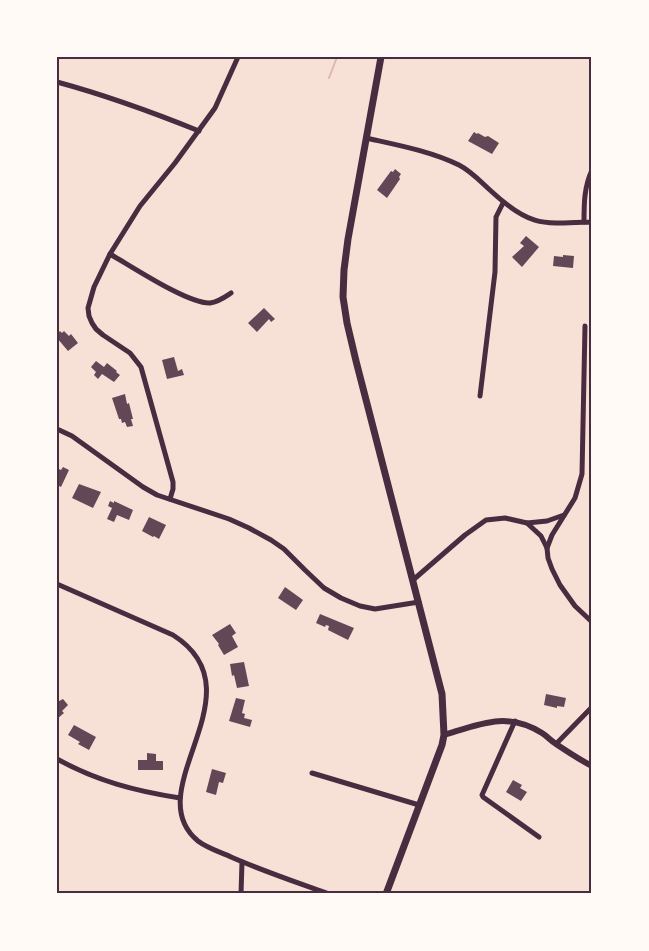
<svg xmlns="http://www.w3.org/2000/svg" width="649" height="951" font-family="'Roboto Condensed',sans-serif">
<rect width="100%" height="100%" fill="#f7e1d7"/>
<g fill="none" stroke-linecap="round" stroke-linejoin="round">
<polyline stroke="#dcb8b0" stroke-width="2" points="329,78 337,57"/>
</g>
<g fill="#644757">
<polygon points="474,132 477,134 478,133 485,137 488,136 499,143 492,154 468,141"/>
<polygon points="395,169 401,174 399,177 400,179 387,198 377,190 391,171 393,172"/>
<polygon points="526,236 539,247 522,267 512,257 524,246 520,243"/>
<polygon points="563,255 574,256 573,268 553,266 554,256 563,257"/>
<polygon points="264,308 275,319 271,322 269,319 257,332 248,323"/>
<polygon points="57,331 58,333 60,331 62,333 64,331 69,336 71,334 78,343 68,351 57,338"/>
<polygon points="174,357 178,371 182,369 184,375 167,379 162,360"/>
<polygon points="96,361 104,367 107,363 117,371 116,372 120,375 114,382 102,374 98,379 94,375 96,372 91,367"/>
<polygon points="125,394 127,404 129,403 133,419 131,419 133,426 127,427 125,422 122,423 121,419 119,419 112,398"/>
<polygon points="63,467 69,470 61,487 57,485 57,468 61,470"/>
<polygon points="79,484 101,492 93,508 72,498"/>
<polygon points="110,501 114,503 114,501 133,510 129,520 117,515 114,522 107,519 112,508 108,506"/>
<polygon points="149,517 166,525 159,539 154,536 153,537 142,531"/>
<polygon points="285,587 303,600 296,610 278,598"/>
<polygon points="320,614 354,628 348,640 328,630 329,626 326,625 325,627 316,623"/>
<polygon points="230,624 236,633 232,636 238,647 224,655 218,645 219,644 212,635"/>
<polygon points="244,662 249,686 237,688 234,675 232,676 230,664"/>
<polygon points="546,694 566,698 564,707 557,706 557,708 544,705"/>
<polygon points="236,698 245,700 242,713 245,714 244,718 252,720 250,727 229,721"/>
<polygon points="63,699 68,705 62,711 64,713 57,719 57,702"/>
<polygon points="74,725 96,737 89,750 78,744 80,742 68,735"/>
<polygon points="147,753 156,754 156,761 163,761 163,770 138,770 138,760 147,760"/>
<polygon points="212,769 226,773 223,783 219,782 216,795 206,792"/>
<polygon points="513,780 522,785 520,788 527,792 521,801 506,792"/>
</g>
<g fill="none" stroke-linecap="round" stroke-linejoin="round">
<g stroke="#4a2c40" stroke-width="5">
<path d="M57,82C105,95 152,112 199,131"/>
<path d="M366,138C397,145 430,151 459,165C471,171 481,182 491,191C530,227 542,224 592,222"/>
<path d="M584,222C584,204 584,187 592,170"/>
<path d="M110,254C131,266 188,304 210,303C218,302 225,297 231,293"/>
<polyline points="480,396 495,272 496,217 503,203"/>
<polyline points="57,429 72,436 143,487 157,495 229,519 249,528 271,540 284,549 305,570 324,588 341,598 360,606 375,609 419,602"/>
<polyline points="170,499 173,489 173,482 141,367 130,353 103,335 96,329 92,323 89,316 88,308 94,287 110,254 140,206 175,163 215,108 238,57"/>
<polyline points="527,523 547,521 564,515"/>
<polyline points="547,548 552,535 575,498 582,474 585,326"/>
<polyline points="413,580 465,535 486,520 505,518 527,523 541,536 547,548 548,558 552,569 560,585 575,606 592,622"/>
<path d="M57,584L173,635C263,692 136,790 198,841C207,848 220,852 231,857C263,871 296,882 329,894"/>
<polyline points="515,721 482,795 483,797 539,837"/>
<polyline points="556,744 592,707"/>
<path d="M57,759C97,781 135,791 180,798"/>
<polyline points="312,773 419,805"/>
<polyline points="241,894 242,862"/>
</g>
<path stroke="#4a2c40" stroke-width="6" d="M444,735C480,724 507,711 542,733C547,736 551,741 556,744C568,752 580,760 592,766"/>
<polyline stroke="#4a2c40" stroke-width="7" points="381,57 348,239 344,270 343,297 347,323 356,361 442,694 444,735 442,745 386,894"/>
</g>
<rect width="649" height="951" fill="none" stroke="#fffaf5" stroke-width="117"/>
<rect x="58" y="58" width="532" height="834" fill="none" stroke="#4a2c40" stroke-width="2"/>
</svg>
